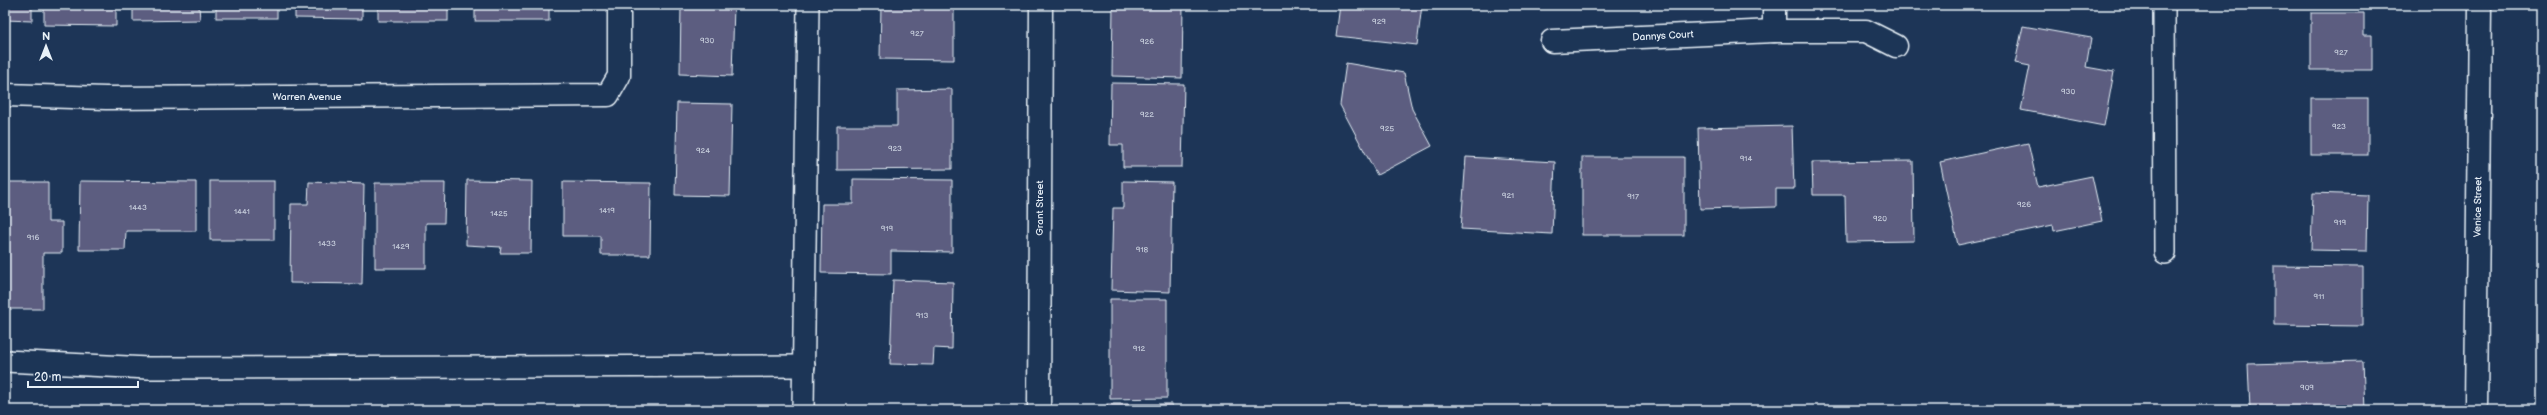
<svg xmlns="http://www.w3.org/2000/svg" width="2547" height="415" font-family="'Balsamiq Sans',sans-serif">
<rect width="100%" height="100%" fill="#1d3557"/>
<filter id="ink" filterUnits="userSpaceOnUse"><feTurbulence type="fractalNoise" baseFrequency=".025" numOctaves="2"/><feDisplacementMap in="SourceGraphic" scale="8" xChannelSelector="R" yChannelSelector="G"/><feConvolveMatrix kernelMatrix="1 2 1 2 8 2 1 2 1" color-interpolation-filters="sRGB"/></filter>
<g filter="url(#ink)">
<g fill="#5b5d80" stroke="#e8f1f8">
<polygon points="5,5 32,5 32,21 5,20"/>
<polygon points="44,5 116,5 116,26 44,25"/>
<polygon points="133,5 199,5 200,20 133,21"/>
<rect x="216" y="5" width="61" height="13"/>
<polygon points="295,5 362,5 362,19 295,18"/>
<rect x="378" y="5" width="70" height="16"/>
<rect x="475" y="5" width="74" height="16"/>
<polygon points="681,5 734,5 732,76 680,74"/>
<polygon points="881,5 940,5 954,7 954,60 880,59"/>
<polygon points="1113,5 1183,5 1182,78 1112,76"/>
<polygon points="1340,5 1422,5 1417,45 1336,36"/>
<polygon points="2311,13 2364,13 2364,35 2372,35 2372,70 2311,70"/>
<polygon points="2023,26 2091,38 2086,67 2114,72 2104,126 2021,110 2030,66 2015,63"/>
<polygon points="1346,63 1404,73 1412,109 1432,146 1377,175 1340,105"/>
<polygon points="1111,83 1184,84 1182,167 1123,167 1123,145 1110,145"/>
<polygon points="952,89 952,169 837,170 837,126 897,126 897,90"/>
<rect x="2311" y="98" width="57" height="57"/>
<polygon points="677,103 732,104 730,196 675,195"/>
<polygon points="1792,126 1794,189 1776,189 1776,207 1700,209 1698,128"/>
<polygon points="2028,143 2038,187 2092,176 2102,221 2054,231 2053,225 1958,245 1940,162"/>
<polygon points="1466,157 1555,162 1552,234 1461,229"/>
<rect x="1582" y="157" width="102" height="78"/>
<polygon points="1913,161 1914,241 1846,242 1845,195 1813,195 1812,162"/>
<polygon points="853,179 952,180 952,252 891,251 891,274 821,273 822,204 853,204"/>
<polygon points="467,180 532,181 531,253 500,253 501,247 466,245"/>
<polygon points="80,181 196,182 196,231 126,231 125,250 79,250"/>
<rect x="210" y="181" width="64" height="59"/>
<polygon points="1123,181 1172,182 1170,292 1111,290 1113,208 1123,208"/>
<polygon points="5,182 48,182 48,222 62,222 62,253 43,253 43,309 5,309"/>
<polygon points="309,182 364,184 362,284 290,283 291,204 308,204"/>
<polygon points="563,182 651,183 650,255 601,255 601,236 563,236"/>
<polygon points="375,183 445,183 444,223 426,223 426,268 375,268"/>
<polygon points="2313,193 2368,195 2367,251 2311,250"/>
<polygon points="2274,266 2363,267 2363,326 2274,325"/>
<polygon points="893,280 953,282 952,349 934,348 933,365 890,364"/>
<polygon points="1110,299 1167,299 1167,398 1110,399"/>
<polygon points="2363,361 2365,410 2250,410 2248,364"/>
<rect x="1107" y="404" width="65" height="6"/>
<rect x="1469" y="409" width="72" height="1"/>
</g>
<g fill="none" stroke-linecap="round" stroke-linejoin="round">
<g stroke="#e8f1f8" stroke-width="24">
<g id="service">
<polyline points="2164,5 2165,253"/>
<polyline points="5,361 148,368 804,366"/>
<polyline points="803,410 808,5"/>
</g>
</g>
<g stroke="#e8f1f8" stroke-width="25">
<g id="minor">
<polyline points="1774,5 1774,31 1866,31 1896,46"/>
<polyline points="1552,41 1774,31"/>
<polyline points="5,95 106,98 608,95 619,76 619,5"/>
<polyline points="1039,410 1041,5"/>
<polyline points="2476,410 2480,5"/>
</g>
</g>
<use href="#service" stroke="#1d3557" stroke-width="21"/>
<use href="#minor" stroke="#1d3557" stroke-width="22"/>
</g>
</g>
<g text-anchor="middle" dominant-baseline="central" stroke-width="3" stroke-linejoin="round" paint-order="stroke">
<g font-size="8" fill="#c5ccda">
<text x="1379" y="21">929</text>
<text x="917" y="33">927</text>
<text x="707" y="40">930</text>
<text x="1147" y="41">926</text>
<text x="2341" y="52">927</text>
<text x="2068" y="91">930</text>
<text x="1147" y="114">922</text>
<text x="2339" y="126">923</text>
<text x="1387" y="128">925</text>
<text x="895" y="148">923</text>
<text x="703" y="150">924</text>
<text x="1746" y="158">914</text>
<text x="1508" y="195">921</text>
<text x="1633" y="196">917</text>
<text x="2024" y="204">926</text>
<text x="138" y="207">1443</text>
<text x="607" y="210">1419</text>
<text x="242" y="211">1441</text>
<text x="499" y="213">1425</text>
<text x="1880" y="218">920</text>
<text x="2340" y="222">919</text>
<text x="887" y="228">919</text>
<text x="33" y="237">916</text>
<text x="327" y="243">1433</text>
<text x="401" y="246">1429</text>
<text x="1142" y="249">918</text>
<text x="2319" y="296">911</text>
<text x="922" y="315">913</text>
<text x="1139" y="348">912</text>
<text x="2307" y="387">909</text>
</g>
<g font-size="10" fill="#e8f1f8" stroke="#1d3557">
<text transform="translate(1663 36) rotate(-3)">Dannys Court</text>
<text x="307" y="97">Warren Avenue</text>
<text transform="translate(2478 207) rotate(-89)">Venice Street</text>
<text transform="translate(1040 208) rotate(-90)">Grant Street</text>
</g>
</g>
<rect width="2547" height="415" fill="none" stroke="#1d3557" stroke-width="20"/>
<rect x="10" y="10" width="2527" height="395" fill="none" stroke="#e8f1f8" stroke-width="1.5" filter="url(#ink)"/>
<g transform="translate(46 46)" stroke="#1d3557" stroke-width="3" paint-order="stroke">
<path d="M0-3L7 15L0 10L-7 15Z" fill="#e8f1f8"/>
<text y="-6" font-size="11" font-weight="bold" text-anchor="middle" fill="#e8f1f8">N</text>
</g>
<path d="M28 381v6h110v-6" fill="none" stroke="#e8f1f8" stroke-width="2"/>
<text x="34" y="381" font-size="12" fill="#e8f1f8" stroke="#1d3557" stroke-width="3" paint-order="stroke">20 m</text>
</svg>
